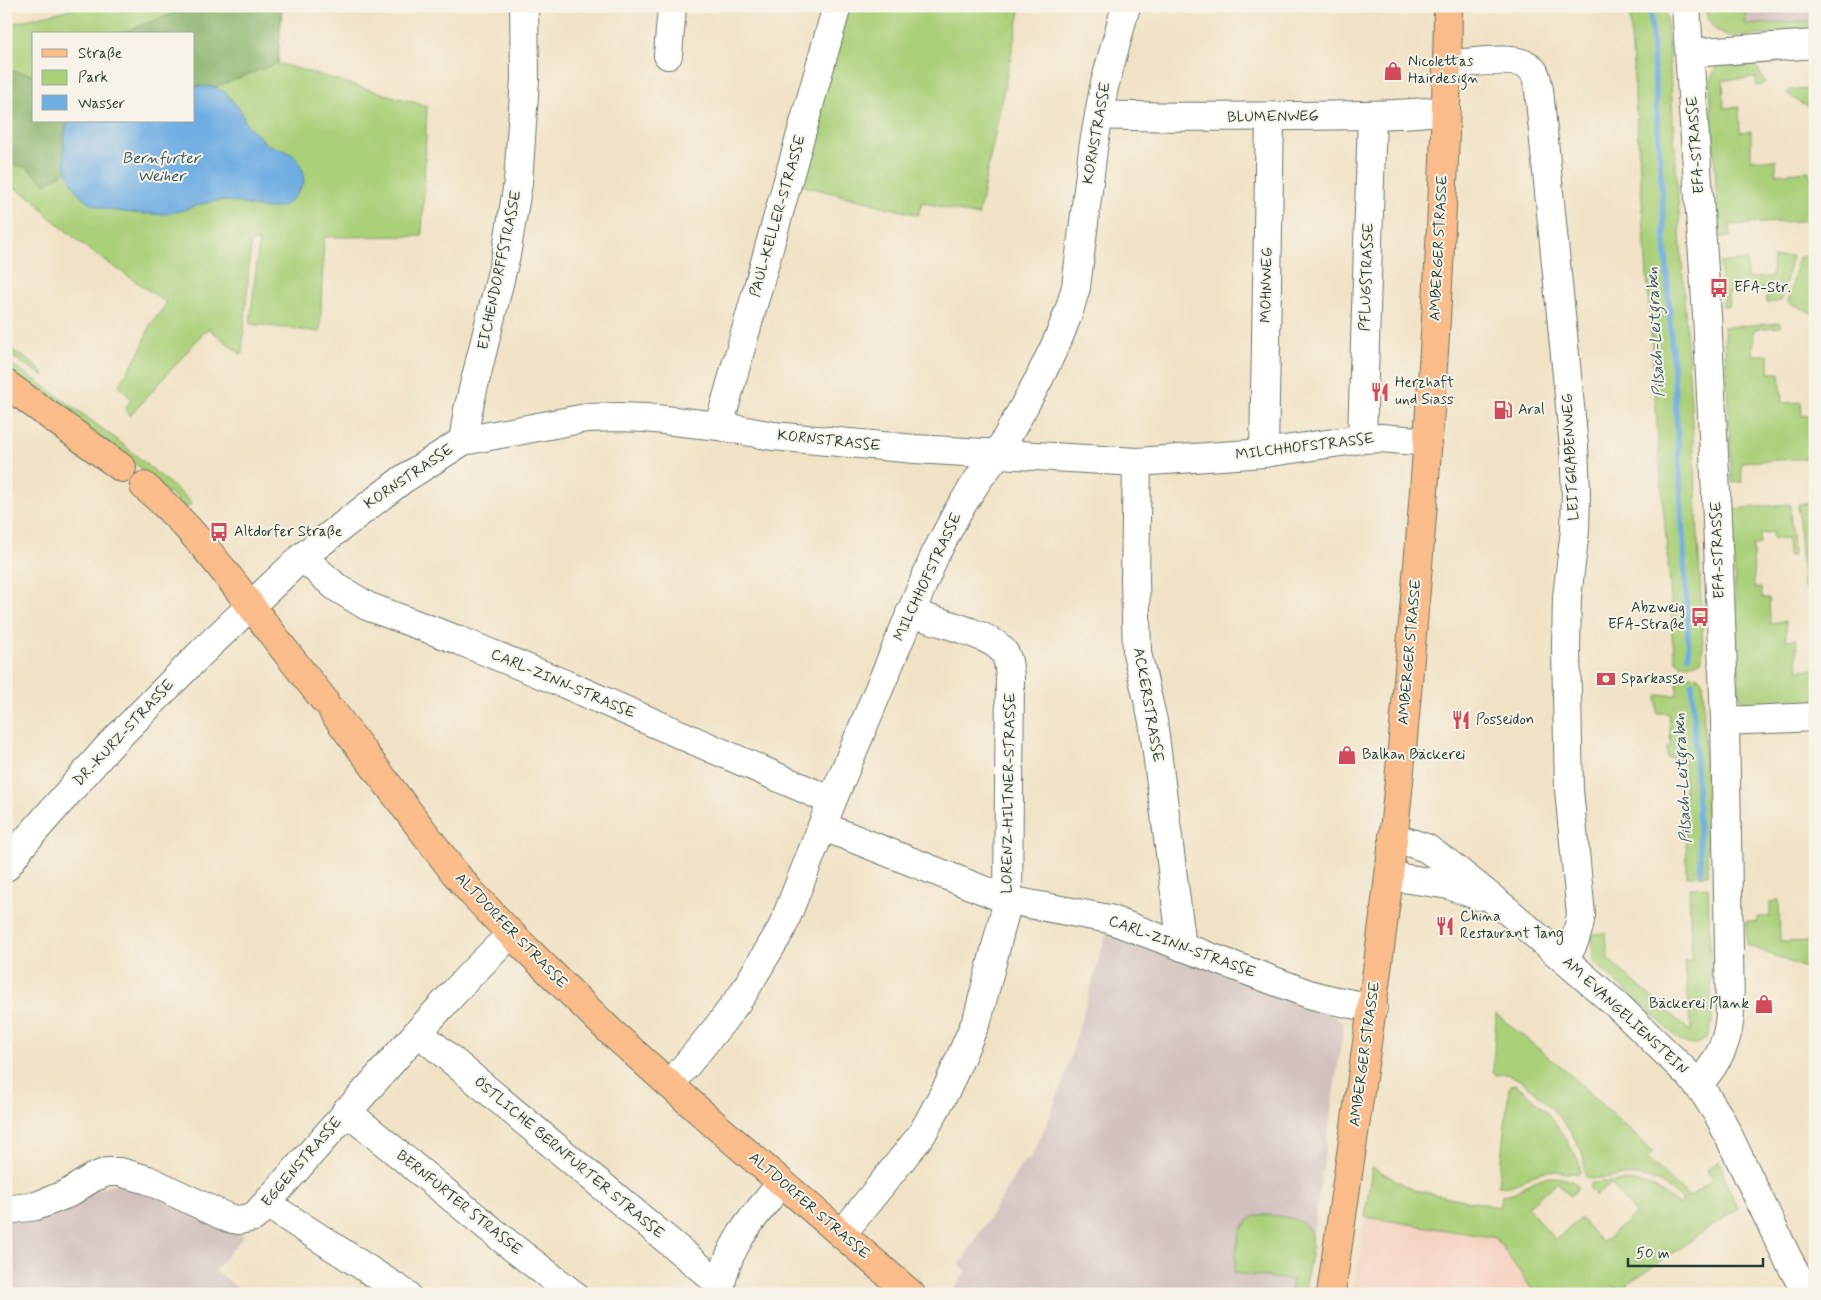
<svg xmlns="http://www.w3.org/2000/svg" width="1821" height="1300" font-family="Mynerve,sans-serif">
<rect width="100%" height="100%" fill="#f7f3e8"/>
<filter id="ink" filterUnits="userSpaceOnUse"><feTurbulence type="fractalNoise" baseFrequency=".02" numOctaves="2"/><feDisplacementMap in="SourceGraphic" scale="10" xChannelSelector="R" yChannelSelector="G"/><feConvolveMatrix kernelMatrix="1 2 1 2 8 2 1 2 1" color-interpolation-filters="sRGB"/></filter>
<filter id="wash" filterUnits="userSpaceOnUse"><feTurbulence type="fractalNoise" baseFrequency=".0096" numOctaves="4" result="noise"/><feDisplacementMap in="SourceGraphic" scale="20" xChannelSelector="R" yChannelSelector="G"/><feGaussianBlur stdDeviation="1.12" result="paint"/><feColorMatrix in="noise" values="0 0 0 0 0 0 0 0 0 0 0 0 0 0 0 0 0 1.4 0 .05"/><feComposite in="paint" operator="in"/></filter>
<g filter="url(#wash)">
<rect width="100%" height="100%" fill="#f1e2c5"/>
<polygon fill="#f5d3c2" points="1365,1217 1496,1238 1535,1294 1353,1294"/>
<g fill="#d1c0bd">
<polygon points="1705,6 1815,6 1815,32 1725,36 1715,30 1709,22 1705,14"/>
<polygon points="1107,931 1305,1004 1334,1017 1342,1023 1343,1030 1304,1294 950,1294 967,1271 960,1265 1025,1159 1030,1160 1048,1121 1065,1076"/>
<polygon points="115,1184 137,1188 244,1236 215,1270 246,1294 6,1294 6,1218"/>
</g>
<g fill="#abd07a" stroke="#658657" fill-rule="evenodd">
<path d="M91,6H282L278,63L427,106L422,236L324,237L320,332L250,324L259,241H251L242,355L208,328L130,416L125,410L131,399L119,385L141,350L150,325L167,303L87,248L48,216L34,199L6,183V25L67,10ZM34,34H194V121H34Z"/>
<polygon points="848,6 1021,6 978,216 922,202 918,215 797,184"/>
<path d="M1629,6H1666L1695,471L1703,646L1702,659C1696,665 1688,664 1680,664L1675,659L1672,635L1671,596L1660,468Z"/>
<path d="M1705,6H1745L1746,25L1815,20V32L1730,37C1715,33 1706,21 1705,6Z"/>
<path d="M1750,61L1758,69L1765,82L1762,85L1757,86L1756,78L1723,80L1724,108L1739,107L1740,132L1751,131V160H1776V174L1809,171L1810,177H1815V220L1730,225V237H1719L1710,83C1716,58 1728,62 1750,61Z"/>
<polygon points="1815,89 1815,108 1801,104 1787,93 1790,90"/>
<polygon points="1792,256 1781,301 1767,303 1766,289 1728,292 1729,306 1723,306 1720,263 1747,260 1747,278 1772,277 1773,258"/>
<polygon points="1815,256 1815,315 1788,302 1799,257"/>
<polygon points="1780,323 1780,327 1754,329 1753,355 1769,355 1769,373 1780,373 1782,403 1801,402 1802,416 1815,415 1815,458 1741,462 1742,482 1732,483 1724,327"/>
<path d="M6,346C18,354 38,364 44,376L6,353Z"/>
<polygon points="6,361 47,388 115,438 188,499 191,503 190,505 187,507 181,504 130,459 6,370"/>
<polygon points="1815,503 1815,506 1812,507 1815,537 1815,593 1809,593 1803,585 1798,504"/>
<polygon points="1790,504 1793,556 1788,556 1787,538 1773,539 1772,532 1760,534 1760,544 1753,545 1754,588 1761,588 1762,598 1769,598 1770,623 1786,621 1786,640 1796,639 1798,670 1815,669 1815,705 1751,707 1740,698 1739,693 1732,509"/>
<polygon points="1689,676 1699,677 1703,683 1708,875 1687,876 1684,758 1667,758 1667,747 1671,746 1669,713 1657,713 1657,695 1677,695 1677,682 1681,678"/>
<path d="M1708,887L1712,1021C1710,1034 1705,1044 1691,1045L1681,1041L1593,961L1592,934L1606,933L1608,959L1691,1032L1685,961L1692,960L1689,888Z"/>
<polygon points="1779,900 1780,942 1815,941 1815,972 1747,945 1746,921 1757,922 1757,917 1770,917 1770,902"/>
<path d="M1496,1014L1567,1072L1653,1152L1647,1158L1689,1197L1712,1180L1707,1170L1719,1161L1737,1209L1617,1291L1613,1286L1601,1294H1535L1496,1238L1365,1217L1372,1167L1414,1190L1499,1207L1502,1195C1519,1194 1524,1184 1539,1179C1551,1175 1570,1177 1578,1186L1575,1192L1570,1196L1557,1182L1527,1207L1555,1240L1581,1218L1602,1243L1636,1214L1611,1184L1596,1196L1589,1187L1592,1183C1631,1180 1647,1177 1678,1205L1683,1201C1649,1169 1634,1175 1590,1179L1586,1177C1584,1168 1585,1159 1581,1150C1570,1127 1536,1086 1512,1076C1507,1073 1502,1074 1497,1075L1493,1072Z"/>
<path d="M1515,1084C1540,1101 1556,1122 1571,1148C1576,1155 1581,1164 1580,1173C1567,1175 1554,1168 1541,1172C1523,1176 1517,1189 1498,1186L1509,1089L1511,1085Z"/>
<path d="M1259,1215C1329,1216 1312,1240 1304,1294H1290L1292,1280L1234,1273C1237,1252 1234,1222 1259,1215Z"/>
</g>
<g fill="#88b26a" stroke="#54784f">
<polygon points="193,6 282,6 278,63 215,87 194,86 194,34 118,34"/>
<path d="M6,70L34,75V121H68C61,140 63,150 67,170L46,184L26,167L6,163Z"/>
</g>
<path fill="#70ade2" stroke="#48758b" d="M194,86L215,87L226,93L241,111L246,124L268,145L282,149L296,157L303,170L304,183C300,189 296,196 290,201C271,219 239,198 217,201C199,203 183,212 165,214C146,215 102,212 87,201C64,184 59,147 68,121H194Z"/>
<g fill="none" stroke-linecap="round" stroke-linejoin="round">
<g stroke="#70ade2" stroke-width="5.5">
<polyline points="1650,6 1679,459 1689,656"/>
<polyline points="1692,683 1701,871"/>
</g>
</g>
</g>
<g filter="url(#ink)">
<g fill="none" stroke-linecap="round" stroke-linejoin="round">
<g stroke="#687767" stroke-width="30">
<g id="minor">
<path d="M1686,6L1707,315L1716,494L1725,721L1730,1009C1730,1040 1718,1062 1698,1085"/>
<polyline points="1690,53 1815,44"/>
<polyline points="668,55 672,6"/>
<path d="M1447,64C1467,64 1517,54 1531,68C1537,74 1537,82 1539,90L1574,447L1576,493L1575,530L1567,597L1566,647L1569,790L1581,915C1579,932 1573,945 1565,960"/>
<path d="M1099,115C1167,118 1234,117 1301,116C1350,115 1398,116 1446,110"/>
<polyline points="719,426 837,6"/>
<polyline points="1362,439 1372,115"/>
<polyline points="463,441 468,410 506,255 518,183 525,79 524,6"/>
<polyline points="1264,453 1270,117"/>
<polyline points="1137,462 1135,580 1137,653 1153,721 1182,947"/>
<polyline points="302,557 336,587 367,606 458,640 565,684 832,801"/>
<polyline points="1725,721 1815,717"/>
<polyline points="822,826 1008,900 1109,919 1309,994 1332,1000 1373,1008"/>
<polyline points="1393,837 1426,848 1449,864 1509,912 1618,1006 1689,1075 1704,1093 1720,1118 1788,1259 1807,1294"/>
<polyline points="6,867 23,844 109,746 202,652 302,557 402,480 463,441 586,418 617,417 646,418 719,426 773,436 915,449 1137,462 1264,453 1362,439 1381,438 1428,442"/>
<polyline points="1389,876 1449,885 1479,896"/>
<polyline points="418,1032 721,1285"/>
<polyline points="670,1085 721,1023 742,995 782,928 832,801 935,555 958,511 979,478 997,455 1039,379 1059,337 1069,311 1076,287 1093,149 1104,87 1126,6"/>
<polyline points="346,1111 511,1246 573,1294"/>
<polyline points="267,1204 406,1294"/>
<polyline points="6,1210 36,1206 67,1194 92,1178 107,1172 120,1172 148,1180 228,1218 239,1220 254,1217 418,1032 470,975 511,934"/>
<path d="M842,1234L922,1134L948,1086L978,1017L1008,900L1010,677C1009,669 1009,658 1003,651C991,634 931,620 910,613"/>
<path d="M720,1294C723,1250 755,1214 782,1183"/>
</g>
</g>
<g stroke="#687767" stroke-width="30">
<g id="major">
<polyline points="6,384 122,468"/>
<path d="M144,486C194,528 231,580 270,631C287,654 306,677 324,700"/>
<polyline points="333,712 454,872 471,892 511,934 611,1032 715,1125 911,1294"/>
<path d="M1331,1294C1350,1154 1373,1015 1389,875C1401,776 1408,677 1417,577C1433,388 1446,197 1448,6"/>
</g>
</g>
<use href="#minor" stroke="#fff" stroke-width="28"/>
<use href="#major" stroke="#f9bc8a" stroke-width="28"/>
</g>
</g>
<defs>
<g id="shop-bare" transform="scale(1.5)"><path d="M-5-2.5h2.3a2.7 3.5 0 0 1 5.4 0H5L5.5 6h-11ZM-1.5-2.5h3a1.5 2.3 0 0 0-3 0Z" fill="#d1495b" stroke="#f7f3e8" stroke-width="2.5" paint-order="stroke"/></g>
<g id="bus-bare" transform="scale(1.5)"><path d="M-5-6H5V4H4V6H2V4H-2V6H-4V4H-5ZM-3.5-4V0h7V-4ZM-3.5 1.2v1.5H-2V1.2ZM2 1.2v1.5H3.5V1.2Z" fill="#d1495b" stroke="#f7f3e8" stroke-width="2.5" paint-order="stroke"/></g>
<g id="restaurant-bare" transform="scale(1.5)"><path d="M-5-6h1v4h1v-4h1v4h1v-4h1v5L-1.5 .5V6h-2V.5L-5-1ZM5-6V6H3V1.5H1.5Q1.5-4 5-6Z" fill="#d1495b" stroke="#f7f3e8" stroke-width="2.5" paint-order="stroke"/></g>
<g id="fuel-bare" transform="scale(1.5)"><path d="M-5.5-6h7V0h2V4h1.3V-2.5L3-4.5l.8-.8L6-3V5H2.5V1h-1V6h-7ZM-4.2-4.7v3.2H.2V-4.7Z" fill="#d1495b" stroke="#f7f3e8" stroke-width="2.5" paint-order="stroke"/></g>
<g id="bank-bare" transform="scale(1.5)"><path d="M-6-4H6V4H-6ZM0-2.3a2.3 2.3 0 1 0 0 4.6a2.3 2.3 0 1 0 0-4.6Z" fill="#d1495b" stroke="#f7f3e8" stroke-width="2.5" paint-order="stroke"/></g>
</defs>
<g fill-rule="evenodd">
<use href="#shop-bare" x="1393" y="71"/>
<use href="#bus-bare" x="1719" y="288"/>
<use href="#restaurant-bare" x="1380" y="392"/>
<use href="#fuel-bare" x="1503" y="410"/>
<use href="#bus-bare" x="219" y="532"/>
<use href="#bus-bare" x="1700" y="617"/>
<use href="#bank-bare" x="1606" y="679"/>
<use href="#restaurant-bare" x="1461" y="720"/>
<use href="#shop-bare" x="1347" y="755"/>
<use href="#restaurant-bare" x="1445" y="926"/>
<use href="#shop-bare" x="1764" y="1004"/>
</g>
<g text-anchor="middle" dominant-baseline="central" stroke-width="4" stroke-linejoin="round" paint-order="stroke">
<g font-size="15" fill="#1f3d34" stroke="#f7f3e8" text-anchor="start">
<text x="1408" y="62">Nicolettas<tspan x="1408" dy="17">Hairdesign</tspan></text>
<text x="1734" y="288">EFA-Str.</text>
<text x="1395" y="383">Herzhaft<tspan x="1395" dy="17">und Siass</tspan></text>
<text x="1518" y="410">Aral</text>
<text x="234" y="532">Altdorfer Straße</text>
<text x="1685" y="608" text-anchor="end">Abzweig<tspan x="1685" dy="17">EFA-Straße</tspan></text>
<text x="1621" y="679">Sparkasse</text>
<text x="1476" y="720">Posseidon</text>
<text x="1362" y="755">Balkan Bäckerei</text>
<text x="1460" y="917">China<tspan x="1460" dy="17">Restaurant Tang</tspan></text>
<text x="1749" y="1004" text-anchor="end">Bäckerei Plank</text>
</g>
<g font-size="15" fill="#1f3d34" stroke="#f7f3e8">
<text transform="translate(1273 117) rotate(-1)">BLUMENWEG</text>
<text transform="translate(1097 133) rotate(-80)">KORNSTRASSE</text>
<text transform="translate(1696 145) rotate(-94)">EFA-STRASSE</text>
<text transform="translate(778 216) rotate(-74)">PAUL-KELLER-STRASSE</text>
<text transform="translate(1439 248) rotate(-87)">AMBERGER STRASSE</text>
<text transform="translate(500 270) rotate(-78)">EICHENDORFFSTRASSE</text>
<text transform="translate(1367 277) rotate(-88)">PFLUGSTRASSE</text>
<text transform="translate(1267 285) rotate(-89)">MOHNWEG</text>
<text transform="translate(829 441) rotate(6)">KORNSTRASSE</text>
<text transform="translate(1305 447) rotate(-7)">MILCHHOFSTRASSE</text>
<text transform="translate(1571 457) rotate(-93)">LEITGRABENWEG</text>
<text transform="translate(409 477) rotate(-34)">KORNSTRASSE</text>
<text transform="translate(1718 550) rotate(-92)">EFA-STRASSE</text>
<text transform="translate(928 577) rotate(-65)">MILCHHOFSTRASSE</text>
<text transform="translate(1410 652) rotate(-85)">AMBERGER STRASSE</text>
<text transform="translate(563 684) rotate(23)">CARL-ZINN-STRASSE</text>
<text transform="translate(1148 705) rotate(80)">ACKERSTRASSE</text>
<text transform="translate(124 733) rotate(-47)">DR.-KURZ-STRASSE</text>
<text transform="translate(1009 793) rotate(-89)">LORENZ-HILTNER-STRASSE</text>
<text transform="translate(511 931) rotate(46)">ALTDORFER STRASSE</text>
<text transform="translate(1182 947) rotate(20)">CARL-ZINN-STRASSE</text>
<text transform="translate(1625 1016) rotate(43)">AM EVANGELIENSTEIN</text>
<text transform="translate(1365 1054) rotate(-82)">AMBERGER STRASSE</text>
<text transform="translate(569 1158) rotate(40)">ÖSTLICHE BERNFURTER STRASSE</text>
<text transform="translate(302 1162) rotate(-49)">EGGENSTRASSE</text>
<text transform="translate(459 1203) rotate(39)">BERNFURTER STRASSE</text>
<text transform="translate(809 1206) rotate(41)">ALTDORFER STRASSE</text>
</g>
<g font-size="16" font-style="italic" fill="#335960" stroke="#f7f3e8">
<text x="161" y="158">Bernfurter<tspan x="161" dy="18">Weiher</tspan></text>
<text transform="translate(1656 332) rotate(-93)">Pilsach-Leitgraben</text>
<text transform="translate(1683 778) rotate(-93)">Pilsach-Leitgraben</text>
</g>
</g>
<rect width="1821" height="1300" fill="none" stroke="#f7f3e8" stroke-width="25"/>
<rect x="32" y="32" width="162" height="90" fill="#f7f3e8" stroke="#a1aaa0"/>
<rect x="42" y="49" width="25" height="8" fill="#f9bc8a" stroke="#a1aaa0"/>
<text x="78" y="58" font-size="15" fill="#1f3d34">Straße</text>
<rect x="42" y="70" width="25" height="15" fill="#abd07a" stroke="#a1aaa0"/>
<text x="78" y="82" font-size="15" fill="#1f3d34">Park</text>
<rect x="42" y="95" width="25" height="15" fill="#70ade2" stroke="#a1aaa0"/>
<text x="78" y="108" font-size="15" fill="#1f3d34">Wasser</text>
<path d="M1628 1258v8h135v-8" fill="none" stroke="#1f3d34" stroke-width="2.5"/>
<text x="1636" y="1258" font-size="15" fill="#1f3d34" stroke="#f7f3e8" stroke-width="4" paint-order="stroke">50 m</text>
</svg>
